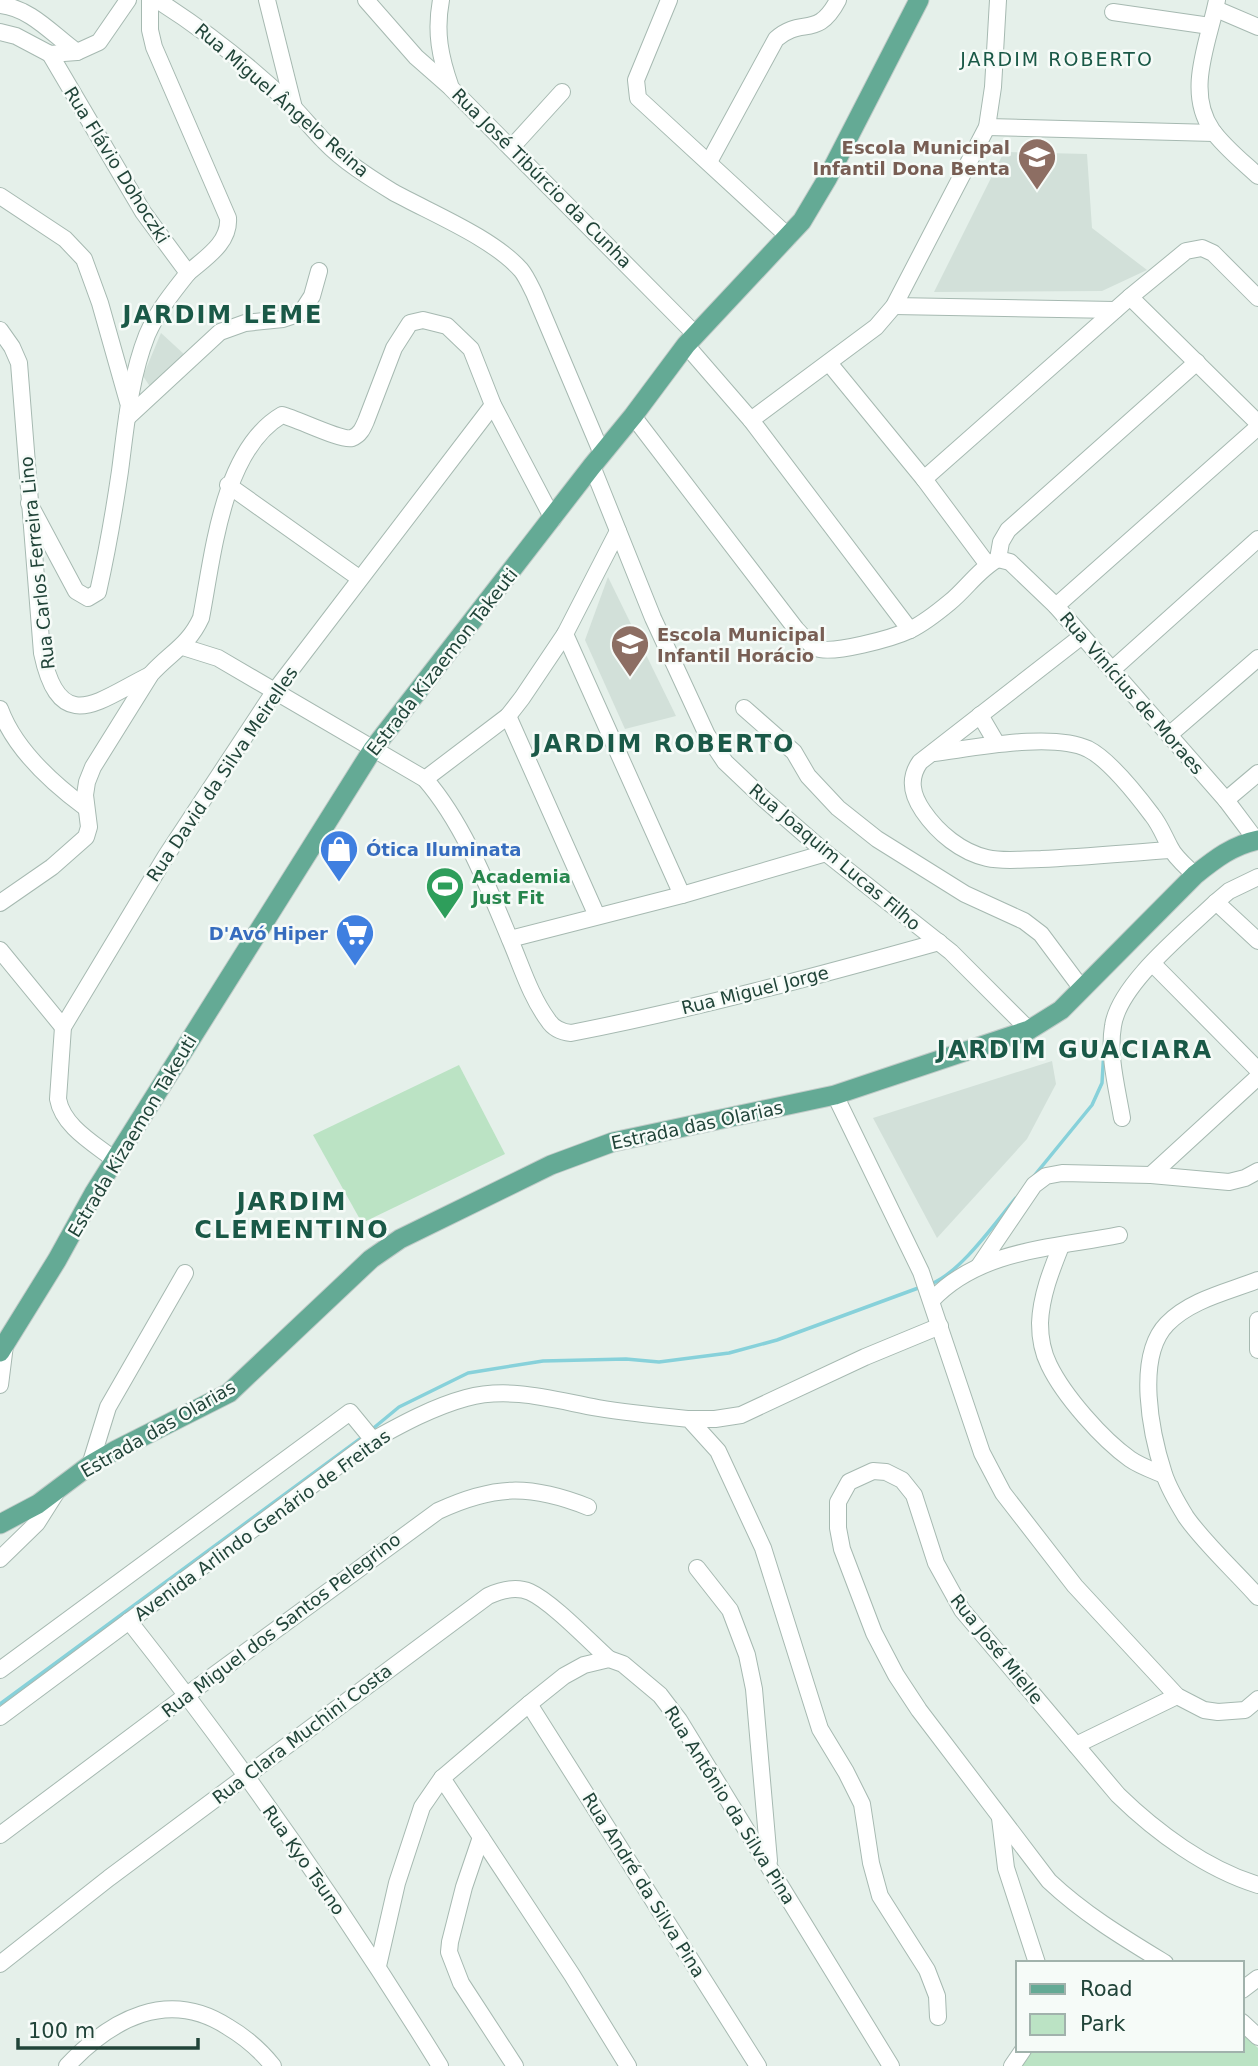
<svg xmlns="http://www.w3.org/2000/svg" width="1258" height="2066" font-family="'DejaVu Sans',sans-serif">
<rect width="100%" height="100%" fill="#e5f0ea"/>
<g fill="#d2e0d9">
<polygon points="1004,152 1087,154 1092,228 1147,270 1102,291 934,292"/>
<polygon points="161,333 186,356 151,388 143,376"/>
<polygon points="608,577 676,716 625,729 585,640"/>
<polygon points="1052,1061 1056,1084 1027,1139 937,1238 873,1118"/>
</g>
<g fill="#bbe3c4">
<polygon points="459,1065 505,1154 362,1223 313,1135"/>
<polygon points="1242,2033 1258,2048 1258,2066 1021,2066 1032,2050 1242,2050"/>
</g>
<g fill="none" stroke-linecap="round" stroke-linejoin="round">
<g stroke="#87d1da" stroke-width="3.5">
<polyline points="1034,1176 1092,1105 1102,1083 1104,1049"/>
<path d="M931,1284C961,1272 995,1223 1016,1198"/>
<polyline points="370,1431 399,1407 468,1373 543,1361 626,1359 659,1362 729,1353 777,1340 921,1287"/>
<polyline points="0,1704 364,1436"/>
</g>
<g stroke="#a6b9b1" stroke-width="18">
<g id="minor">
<path d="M150,0V30L154,47L228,218C230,243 205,258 188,273"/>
<path d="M157,0C206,31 250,66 292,106C303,117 313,130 324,141C343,161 370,178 393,192C431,213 493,238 521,270C526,276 530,285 534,293L602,454"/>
<polyline points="267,0 294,108"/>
<polyline points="366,0 416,57 449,86"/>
<path d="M441,0C435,32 440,57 451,88L695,334"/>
<polyline points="669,0 636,80 638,98 789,237"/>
<path d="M1217,0C1209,41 1185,91 1212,130C1224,147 1243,162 1258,176"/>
<path d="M0,5C31,8 53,35 77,52"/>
<polyline points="1216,9 1258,27"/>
<polyline points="1113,12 1210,26"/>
<polyline points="0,32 16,36 50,54 77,52 99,42 128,0"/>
<polyline points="987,127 1214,133"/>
<polyline points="511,148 562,92"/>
<path d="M709,162L776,39C802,16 817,40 838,0"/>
<polyline points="0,196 65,239 84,259 100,303 128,402"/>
<polyline points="1130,297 1258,423"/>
<polyline points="894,306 1115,310"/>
<path d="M0,330L12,347L19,363L42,653C60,738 99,700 150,675"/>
<polyline points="686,345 751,420 910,630"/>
<polyline points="829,363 924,479 988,565"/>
<path d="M633,416L796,629C802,635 808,644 816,648C832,655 893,638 910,630C924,623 938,612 950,602C966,589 979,569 998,559"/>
<polyline points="127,418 220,332 245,323 283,319 301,313 312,296 319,271"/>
<polyline points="751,420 876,327 894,306 987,127 993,87 998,0"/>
<polyline points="592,466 653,618 707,735 725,762 764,799 826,853 951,952 1029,1030"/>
<polyline points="924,479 1130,297 1186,251 1202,248 1213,253 1258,298"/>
<polyline points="228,485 359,578"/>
<path d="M29,503L76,591L88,598L98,592C107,552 114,512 120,471C126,425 130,378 147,335C157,312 172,293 188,273L143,212L50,54"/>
<polyline points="998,559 1010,562 1056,606 1226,800 1256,840"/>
<polyline points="998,559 1001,542 1008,530 1197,362"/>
<polyline points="1056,606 1258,427"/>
<polyline points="565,634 682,895"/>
<path d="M1082,636L920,762C908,779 912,795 923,811C938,833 961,852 987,858C1004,862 1024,859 1041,859C1084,857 1127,853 1170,850"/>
<path d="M183,647L218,658L425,779C464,824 488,887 511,942C522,968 531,997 548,1020C553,1028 561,1032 571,1033C694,1009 817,976 939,942"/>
<polyline points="1113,669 1258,539"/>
<polyline points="744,708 794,752 808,776 838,808 877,839 965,894 1024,921 1041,934 1082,989"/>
<path d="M0,709C15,750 52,783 86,808"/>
<polyline points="980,715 997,744"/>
<polyline points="508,716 597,916"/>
<polyline points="1169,735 1258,658"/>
<path d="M934,753C974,748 1052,732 1088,749C1110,760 1137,795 1152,815C1160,825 1164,836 1170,847C1175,858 1187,867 1195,875"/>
<polyline points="425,779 508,716 522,698 565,634 618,531"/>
<polyline points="1226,800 1258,773"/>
<polyline points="1216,902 1258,941"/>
<path d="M0,903L52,867L86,837L89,827L85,795L87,782L93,767L151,674C171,652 188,646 201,618C213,556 222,450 282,415C298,419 341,441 352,438C360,435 363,428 366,421L394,348L410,323L423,320L447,326L471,349L493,405L553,519"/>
<polyline points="510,939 682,895 826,853"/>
<polyline points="0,950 63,1027"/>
<polyline points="1153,964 1258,1070"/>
<polyline points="835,1095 921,1272 982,1453 1003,1493 1075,1586 1177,1696 1204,1710 1218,1712 1245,1710 1258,1699"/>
<path d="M1122,1118C1117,1088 1108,1056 1113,1026C1119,984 1185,932 1216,902L1229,891L1258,877"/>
<path d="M116,1161C95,1144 63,1127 58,1099L63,1027L166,856L274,692L493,405"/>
<polyline points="1151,1175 1258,1077"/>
<path d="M1061,1246C1051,1271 1041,1296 1040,1323C1040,1337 1043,1353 1049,1365C1064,1396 1102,1439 1130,1459C1140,1466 1152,1470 1164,1475"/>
<polyline points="979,1266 1034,1185 1046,1176 1062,1173 1151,1175 1229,1182 1245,1178 1258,1171"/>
<path d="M1258,1280C1227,1292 1190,1300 1167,1324C1135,1357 1151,1434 1164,1474C1169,1489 1178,1504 1186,1517C1205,1544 1236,1572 1258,1597"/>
<path d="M932,1300C980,1249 1055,1248 1119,1235"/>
<polyline points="1258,1320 1258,1350"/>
<polyline points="0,1385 5,1345"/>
<polyline points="689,1419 715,1419 741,1415 865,1357 940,1326"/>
<polyline points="90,1465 108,1407 185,1273"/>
<polyline points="0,1559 37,1523 56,1493"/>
<polyline points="697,1568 730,1610 747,1655 754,1689 769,1861"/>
<path d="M129,1621C241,1763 345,1912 440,2066"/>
<polyline points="0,1670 350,1412 373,1440"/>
<polyline points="529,1704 758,2066"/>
<path d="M0,1717L373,1440C402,1424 433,1407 466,1398C510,1386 554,1400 598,1408C628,1413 659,1416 689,1419L718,1451L763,1548L820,1729L846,1772L862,1804L871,1863L880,1896L927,1970L937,1996L938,2017"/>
<polyline points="1076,1745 1177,1696"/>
<polyline points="442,1778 572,1975 628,2066"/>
<polyline points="1000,1818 1006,1868 1037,1963"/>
<path d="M0,1835L187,1695L438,1511C494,1485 530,1484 588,1507"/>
<polyline points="481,1837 464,1887 450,1942 449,1952 461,1983 515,2066"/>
<path d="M1165,1963C1124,1938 1084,1914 1049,1881L919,1710L896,1675L874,1633L842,1549L838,1528V1502L849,1482L873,1471L886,1472L902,1480L914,1495L936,1563L962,1610L1118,1795C1156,1832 1206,1869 1258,1885"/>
<path d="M0,1964L109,1878L488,1596C501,1590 516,1586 530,1592C552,1602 590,1642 609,1659"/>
<polyline points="378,1966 397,1883 422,1807 442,1778 529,1704 564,1676 584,1665 609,1659 623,1664 660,1695 679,1720 891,2066"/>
<polyline points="1242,1990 1258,1978"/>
<polyline points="1242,2022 1258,2037"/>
<path d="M67,2066C111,2019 168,1988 228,2027C245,2037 261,2051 273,2066"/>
<polyline points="1012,2066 1023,2050"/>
</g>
</g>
<g stroke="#c1cbc8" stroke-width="21">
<g id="major">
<polyline points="0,1352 57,1260 94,1193 373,749 592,466 633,416 686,345 802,221 827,179 919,0"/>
<path d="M0,1524L38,1504L90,1465L116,1450L229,1393L371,1259L400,1239L551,1165L613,1142L835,1095L1029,1030L1061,1010L1195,875C1215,859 1233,845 1258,840"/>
</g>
</g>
<use href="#minor" stroke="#fff" stroke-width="16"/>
<use href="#major" stroke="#64aa95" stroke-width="19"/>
</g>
<defs>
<g id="school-pin" transform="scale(2.0125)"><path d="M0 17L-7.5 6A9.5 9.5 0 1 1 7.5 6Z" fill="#8d6e63" stroke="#f6fbf8"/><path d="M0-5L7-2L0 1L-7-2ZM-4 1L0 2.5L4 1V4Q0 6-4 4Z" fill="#fff"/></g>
<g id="shop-pin" transform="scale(2.0125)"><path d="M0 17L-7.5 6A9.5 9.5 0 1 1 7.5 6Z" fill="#3f7fe0" stroke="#f6fbf8"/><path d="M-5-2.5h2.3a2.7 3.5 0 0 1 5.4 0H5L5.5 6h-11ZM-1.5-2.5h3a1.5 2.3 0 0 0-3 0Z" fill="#fff"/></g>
<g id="stadium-pin" transform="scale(2.0125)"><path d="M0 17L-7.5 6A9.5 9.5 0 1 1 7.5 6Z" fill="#2e9e5b" stroke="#f6fbf8"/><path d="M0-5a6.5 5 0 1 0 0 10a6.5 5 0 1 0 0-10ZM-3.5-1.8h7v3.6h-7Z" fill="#fff"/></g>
<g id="supermarket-pin" transform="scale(2.0125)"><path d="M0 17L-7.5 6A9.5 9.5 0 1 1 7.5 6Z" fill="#3f7fe0" stroke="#f6fbf8"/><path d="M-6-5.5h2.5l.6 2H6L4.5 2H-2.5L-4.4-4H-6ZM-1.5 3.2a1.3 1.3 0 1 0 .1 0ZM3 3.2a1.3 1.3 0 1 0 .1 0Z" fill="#fff"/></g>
</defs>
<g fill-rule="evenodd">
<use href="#school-pin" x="1037" y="157"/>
<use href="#school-pin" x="630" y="644"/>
<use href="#shop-pin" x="339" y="849"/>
<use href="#stadium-pin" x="445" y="886"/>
<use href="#supermarket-pin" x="355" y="933"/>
</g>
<g text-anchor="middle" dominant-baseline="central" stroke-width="5" stroke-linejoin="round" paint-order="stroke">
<g font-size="18" fill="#214439" stroke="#f6fbf8">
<text transform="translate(282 100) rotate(41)">Rua Miguel Ângelo Reina</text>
<text transform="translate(117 165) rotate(58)">Rua Flávio Dohoczki</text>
<text transform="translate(542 178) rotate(45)">Rua José Tibúrcio da Cunha</text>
<text transform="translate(37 563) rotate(-96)">Rua Carlos Ferreira Lino</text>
<text transform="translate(442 662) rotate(-52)">Estrada Kizaemon Takeuti</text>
<text transform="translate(1132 693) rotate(49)">Rua Vinícius de Moraes</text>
<text transform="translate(222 774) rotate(-56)">Rua David da Silva Meirelles</text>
<text transform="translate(835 857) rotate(40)">Rua Joaquim Lucas Filho</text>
<text transform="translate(755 990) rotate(-14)">Rua Miguel Jorge</text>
<text transform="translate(697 1125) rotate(-12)">Estrada das Olarias</text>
<text transform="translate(132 1136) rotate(-59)">Estrada Kizaemon Takeuti</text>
<text transform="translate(158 1429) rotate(-30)">Estrada das Olarias</text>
<text transform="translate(262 1525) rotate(-36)">Avenida Arlindo Genário de Freitas</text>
<text transform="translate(281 1625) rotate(-37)">Rua Miguel dos Santos Pelegrino</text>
<text transform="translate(997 1649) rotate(51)">Rua José Mielle</text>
<text transform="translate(302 1734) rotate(-37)">Rua Clara Muchini Costa</text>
<text transform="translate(730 1805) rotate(58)">Rua Antônio da Silva Pina</text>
<text transform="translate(304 1860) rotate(55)">Rua Kyo Tsuno</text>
<text transform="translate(644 1885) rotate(58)">Rua André da Silva Pina</text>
</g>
<g font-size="18" font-weight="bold" fill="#785e54" stroke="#f6fbf8" text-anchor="end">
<text x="1010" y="147">Escola Municipal<tspan x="1010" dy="21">Infantil Dona Benta</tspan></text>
<text x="657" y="634" text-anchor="start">Escola Municipal<tspan x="657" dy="21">Infantil Horácio</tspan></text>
</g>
<g font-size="18" font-weight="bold" fill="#366cbe" stroke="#f6fbf8" text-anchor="start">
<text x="366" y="849">Ótica Iluminata</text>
<text x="328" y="933" text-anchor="end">D'Avó Hiper</text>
</g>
<g font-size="18" font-weight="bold" fill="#27864d" stroke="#f6fbf8" text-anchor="start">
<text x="472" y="876">Academia<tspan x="472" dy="21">Just Fit</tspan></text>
</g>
<g font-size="19" letter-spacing="2" fill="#1a5947" stroke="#f6fbf8">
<text x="1057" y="59">JARDIM ROBERTO</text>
</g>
<g font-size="24" font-weight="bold" letter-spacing="2" fill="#1a5947" stroke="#f6fbf8">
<text x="223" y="315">JARDIM LEME</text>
<text x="664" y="744">JARDIM ROBERTO</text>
<text x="1075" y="1050">JARDIM GUACIARA</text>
<text x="292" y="1202">JARDIM<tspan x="292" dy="28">CLEMENTINO</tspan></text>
</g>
</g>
<rect x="1016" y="1961" width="228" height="91" fill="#f6fbf8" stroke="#a1b2ac" stroke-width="2"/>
<rect x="1030" y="1984" width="35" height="10" fill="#64aa95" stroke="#a1b2ac" stroke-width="2"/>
<text x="1080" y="1996" font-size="21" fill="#214439">Road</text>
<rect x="1030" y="2014" width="35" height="21" fill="#bbe3c4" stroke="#a1b2ac" stroke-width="2"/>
<text x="1080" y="2031" font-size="21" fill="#214439">Park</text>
<path d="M18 2038v10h180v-10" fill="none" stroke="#214439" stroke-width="3.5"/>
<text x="28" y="2038" font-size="21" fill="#214439" stroke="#f6fbf8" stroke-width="5" paint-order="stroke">100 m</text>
</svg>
